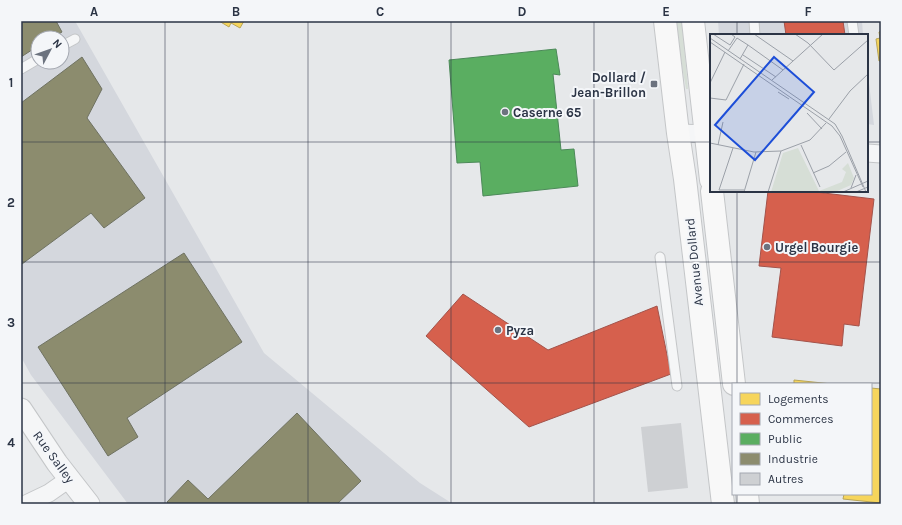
<svg xmlns="http://www.w3.org/2000/svg" width="902" height="525" font-family="Karla,sans-serif">
<rect width="100%" height="100%" fill="#e6e8ea"/>
<g fill="#d4d7dd" fill-rule="evenodd">
<path d="M21,21H75L264,353L420,483L453,504H128L31,375L21,357ZM38,38H62V62H38Z"/>
<polygon points="718,21 862,21 863,35 719,35"/>
<polygon points="867,66 874,125 867,124"/>
</g>
<polygon fill="#d6ded6" points="676,21 682,21 688,89 686,89 679,49"/>
<g fill="#f6d55c" stroke="#b9a555">
<polygon points="219,21 244,21 240,28 231,23 229,27"/>
<polygon points="881,31 881,61 879,61 876,39 880,38 879,32"/>
<polygon points="794,380 832,384 794,384"/>
<polygon points="871,388 881,389 881,503 843,499 844,494 871,494"/>
</g>
<g fill="#d6604d" stroke="#a3534b">
<polygon points="784,21 843,21 845,35 786,35"/>
<polygon points="768,191 807,191 874,199 859,326 844,324 842,346 772,337 781,268 759,266"/>
<polygon points="463,294 548,350 657,306 671,374 529,427 426,336"/>
</g>
<polygon fill="#5aae61" stroke="#4c8959" points="556,49 560,75 553,74 561,150 574,149 578,186 483,196 480,162 457,163 449,60"/>
<g fill="#8c8c6e" stroke="#6f7262">
<polygon points="21,21 56,21 62,32 52,38 38,38 38,46 21,57"/>
<polygon points="82,57 102,89 87,118 145,198 104,228 91,213 22,264 21,103"/>
<polygon points="184,253 242,342 127,418 138,437 108,456 38,347"/>
<polygon points="297,413 361,481 337,504 169,504 167,502 188,480 208,499"/>
</g>
<polygon fill="#ced0d3" points="681,423 688,488 648,492 641,427"/>
<g fill="none" stroke-linecap="round" stroke-linejoin="round">
<g stroke="#c4c6c8" stroke-width="11">
<g id="service">
<polyline points="754,21 755,35"/>
<polyline points="852,21 854,35"/>
<polyline points="62,46 75,39"/>
<polyline points="21,69 38,59"/>
<polyline points="660,257 677,386"/>
</g>
</g>
<g stroke="#c4c6c8" stroke-width="19">
<g id="minor">
<polyline points="678,133 711,134"/>
<polyline points="867,153 881,154"/>
<polyline points="26,504 49,493 69,479"/>
</g>
</g>
<g stroke="#c4c6c8" stroke-width="23">
<polyline id="tertiary" points="21,409 57,463 89,504"/>
</g>
<g stroke="#c4c6c8" stroke-width="24">
<g id="secondary">
<polyline points="665,21 678,133 685,179 723,504"/>
<polyline points="693,21 711,180"/>
<polyline points="712,191 734,384"/>
<polyline points="747,494 748,504"/>
</g>
</g>
<use href="#service" stroke="#f5f6f7" stroke-width="9"/>
<use href="#minor" stroke="#f5f6f7" stroke-width="17"/>
<use href="#tertiary" stroke="#f5f6f7" stroke-width="21"/>
<use href="#secondary" stroke="#f8f8f8" stroke-width="22"/>
</g>
<path fill="none" stroke="#2b3445" stroke-width="1" stroke-opacity="0.55" d="M165,21V504M308,21V504M451,21V504M594,21V504M737,21V35M21,142H711M867,142H881M737,191V384M21,262H881M21,383H881M737,494V504"/>
<g fill="#6c737f" stroke="#f4f6f9" stroke-width="1.5">
<rect x="650" y="80" width="8" height="8" rx="2"/>
<circle cx="505" cy="112" r="4"/>
<circle cx="767" cy="247" r="4"/>
<circle cx="498" cy="330" r="4"/>
</g>
<g text-anchor="middle" dominant-baseline="central" stroke-width="4" stroke-linejoin="round" paint-order="stroke">
<g font-size="13" font-weight="bold" fill="#2b3445" stroke="#f4f6f9" text-anchor="start">
<text x="646" y="77" text-anchor="end">Dollard /<tspan x="646" dy="15">Jean-Brillon</tspan></text>
<text x="513" y="112">Caserne 65</text>
<text x="775" y="247">Urgel Bourgie</text>
<text x="506" y="330">Pyza</text>
</g>
<g font-size="13" fill="#2b3445" stroke="#f4f6f9">
<text transform="translate(694 262) rotate(-96)">Avenue Dollard</text>
<text transform="translate(54 457) rotate(54)">Rue Salley</text>
</g>
</g>
<g transform="translate(710 34)">
<rect width="158" height="158" fill="#e6e8ea"/>
<path d="M88,114L109,157L132,148L136,138L132,135L138,129L144,144L141,151L125,158H61L73,119Z" fill="#d6ded6"/>
<path fill="none" stroke="#9ba0a8" stroke-width="1" d="M3,0L20,11L25,3L21,0M44,0L83,27M85,0L98,9L124,36L158,6M0,4L125,90L132,102L156,158M27,4L38,11M0,8L122,92L130,102L153,153M18,17L27,4M33,21L66,43M30,25L38,11L73,36M62,46L113,0M0,49L15,18M68,58L79,65M0,64L16,66L34,30M97,79L112,95M119,85L140,57L158,40M0,109L44,118L71,117L100,106L116,89M8,111L13,88M91,111L110,153M23,114L9,156H34M103,139L119,132L136,118M141,154L146,141M34,158L46,118M58,158L71,117M133,158L158,147M146,158L158,153"/>
<path fill="#1d4ed8" fill-opacity="0.15" stroke="#1d4ed8" stroke-width="2" d="M64,23L104,58L45,126L5,91Z"/>
<rect width="158" height="158" fill="none" stroke="#2b3445" stroke-width="2"/>
</g>
<rect width="902" height="525" fill="none" stroke="#f4f6f9" stroke-width="44"/>
<rect x="732" y="383" width="140" height="112" fill="#f4f6f9" stroke="#a4a8b1"/>
<rect x="740" y="393" width="20" height="12" fill="#f6d55c" stroke="#a4a8b1"/>
<text x="768" y="403" font-size="12" fill="#2b3445">Logements</text>
<rect x="740" y="413" width="20" height="12" fill="#d6604d" stroke="#a4a8b1"/>
<text x="768" y="423" font-size="12" fill="#2b3445">Commerces</text>
<rect x="740" y="433" width="20" height="12" fill="#5aae61" stroke="#a4a8b1"/>
<text x="768" y="443" font-size="12" fill="#2b3445">Public</text>
<rect x="740" y="453" width="20" height="12" fill="#8c8c6e" stroke="#a4a8b1"/>
<text x="768" y="463" font-size="12" fill="#2b3445">Industrie</text>
<rect x="740" y="473" width="20" height="12" fill="#ced0d3" stroke="#a4a8b1"/>
<text x="768" y="483" font-size="12" fill="#2b3445">Autres</text>
<g transform="translate(50 50) rotate(49)"><circle r="19" fill="#f4f6f9" stroke="#a4a8b1"/>
<path d="M0-3L7 15L0 10L-7 15Z" fill="#6c737f"/>
<text y="-6" font-size="11" font-weight="bold" text-anchor="middle" fill="#2b3445">N</text>
</g>
<rect x="22" y="22" width="858" height="481" fill="none" stroke="#2b3445" stroke-width="1.5"/>
<g font-size="13" text-anchor="middle" font-weight="bold" fill="#2b3445">
<text x="94" y="16">A</text>
<text x="236" y="16">B</text>
<text x="380" y="16">C</text>
<text x="522" y="16">D</text>
<text x="666" y="16">E</text>
<text x="808" y="16">F</text>
<text x="11" y="87">1</text>
<text x="11" y="207">2</text>
<text x="11" y="327">3</text>
<text x="11" y="447">4</text>
</g>
</svg>
